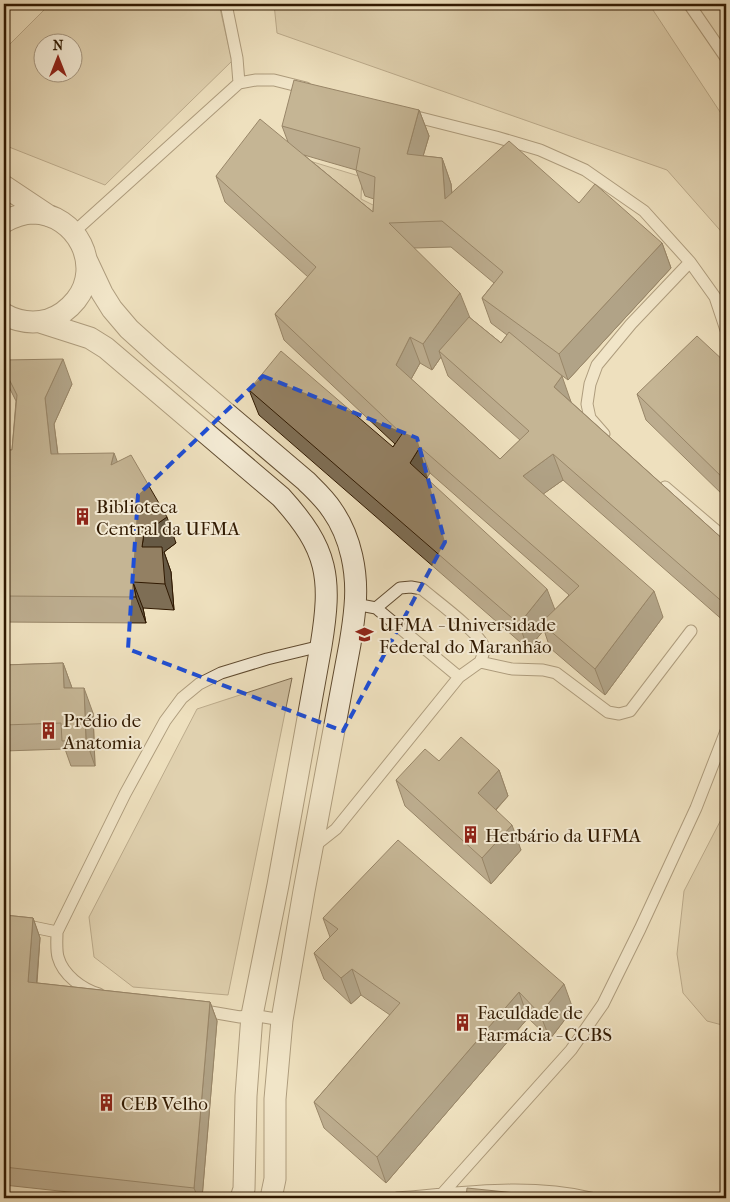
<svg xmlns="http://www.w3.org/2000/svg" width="730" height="1202" viewBox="0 0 730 1202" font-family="'IM FELL French Canon',serif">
<rect width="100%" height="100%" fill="#eee0be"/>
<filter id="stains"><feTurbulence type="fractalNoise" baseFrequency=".004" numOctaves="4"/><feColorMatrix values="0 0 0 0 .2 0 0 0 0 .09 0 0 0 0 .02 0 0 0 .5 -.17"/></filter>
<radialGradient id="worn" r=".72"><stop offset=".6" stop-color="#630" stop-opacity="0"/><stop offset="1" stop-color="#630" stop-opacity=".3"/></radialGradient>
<path fill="#cebe9e" stroke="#7f6c50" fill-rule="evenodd" d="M50 4H219L232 61 105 185 4 145V50ZM42 42H72V72H42Z
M274 4H649L726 121V237L667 170 277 33Z
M300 158 362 177 361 199 379 208 378 227Z
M292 678 228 995 133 987 94 957 89 917 197 709Z
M726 810V1026L707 1021 683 993 677 954 684 891Z"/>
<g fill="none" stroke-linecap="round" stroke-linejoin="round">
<defs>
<path id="service" d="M226 4 237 58 239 83
M689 4 726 58
M409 115 496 137 540 150 585 170 644 211 690 262 715 297 726 330
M74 232 239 83 256 80H274L306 88
M604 434 590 418 587 404 590 384 597 365 631 324 690 262
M665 487 726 539
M355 604 376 608 400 588 411 587 422 589C435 600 480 633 484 647 485 652 482 657 480 662L512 669 543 670 556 673 608 712 619 714 630 711 691 631
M376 608 459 677 480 662
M312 848 336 829 459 677
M4 921 57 932
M99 994C82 989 63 975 58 957 56 949 57 940 57 932L125 794 165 721 182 698 199 684 221 673 267 659 321 646
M199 1010 240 1017 252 1015 282 1020
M442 1194 571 1050 603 1004 640 929 696 808 726 731
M397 1198C462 1193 527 1183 591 1198"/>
<path id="minor" d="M4 186 49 216
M4 222C13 217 23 213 33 213 77 214 103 266 76 300 68 310 60 316 48 320 32 324 18 322 4 314
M86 259 102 293 112 309 129 329 160 357 306 481C315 490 325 499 332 510 351 537 358 573 355 606 354 619 352 632 350 644L304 891 282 1020 275 1099V1179L271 1198
M40 322 90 338 106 348 281 497C329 550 332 578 321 646L278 885 252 1015 246 1096 244 1189 241 1198"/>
</defs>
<use href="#service" stroke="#604b30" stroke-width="13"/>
<use href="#minor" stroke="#604b30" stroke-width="23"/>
<use href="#service" stroke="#f4ebd5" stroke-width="11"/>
<use href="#minor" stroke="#f4ebd5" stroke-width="21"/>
</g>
<path fill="#7e6e55" stroke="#301901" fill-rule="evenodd" d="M419 110 429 136 423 156 442 158 451 184 452 193 579 203 662 243 671 268 568 380 556 371 571 402 726 542V623L563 480 543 494 663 617 605 695 550 648 544 630 528 649 259 415 249 390 393 447 395 444 284 340 275 314 308 277 225 202 216 176 288 142 282 126ZM304 155 356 170 365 196 374 199 373 212ZM451 247 494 283 482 298 491 323 507 335 501 343 469 317 414 248ZM441 357 448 376 520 440 500 459 411 379 420 363 432 370ZM430 473 569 595 555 610 426 478Z
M726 363V498L646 420 637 394Z
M4 369 72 384 54 424 58 454 118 462 176 543 164 552 171 572 174 610 143 608 146 623 4 622V450H12L16 401 8 385 4 373Z
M63 663 72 688 93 713 95 766H71L65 749 4 751V665Z
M439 761 499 770 508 796 496 810 521 850 491 884 405 806 396 780Z
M4 915 33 918 40 938 37 983 210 1002 217 1021 202 1198H124L4 1185Z
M323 918 573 1009 550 1039 528 1018 386 1183 324 1128 314 1102 390 1015 361 995 351 1004 324 979 314 953 330 937Z"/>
<path fill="#675a45" stroke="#301901" d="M419 110 429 136 416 180 407 154Z
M442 158 451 184 454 225 445 199Z
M662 243 671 268 568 380 559 354Z
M460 293 470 318 439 351 441 357 432 370 423 344Z
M410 337 420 363 405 390 396 365Z
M63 359 72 384 54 424 61 480 51 454 45 398Z
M562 376 571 402 554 387Z
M420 447 430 473 420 489 410 463Z
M114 453 124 479 111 465Z
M553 454 563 480 532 502 523 476Z
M167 517 176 543 164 552 171 572 174 610 165 584 142 547 144 533Z
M133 582 143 608 146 623 136 597Z
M547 589 557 615 541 623 544 630 528 649 519 624Z
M654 591 663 617 605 695 595 669Z
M63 663 72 688H64Z
M84 688 93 713 95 766 86 740Z
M499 770 508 796 487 819 478 793Z
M512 825 521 850 491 884 482 858Z
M33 918 40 938 35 1001 28 982Z
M352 969 361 995 351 1004 341 978Z
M564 984 573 1009 550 1039 540 1014Z
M519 992 528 1018 386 1183 377 1157Z
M210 1002 217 1021 202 1198H198L194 1188Z"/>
<path fill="#938063" stroke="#301901" d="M294 80 419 110 407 154 442 158 445 199 509 141 579 203 595 184 662 243 559 354 482 298 503 272 442 221 389 223 460 293 423 344 410 337 396 365 500 459 529 431 439 351 469 317 501 343 509 332 562 376 554 387 726 542V605L553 454 523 476 654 591 595 669 541 623 579 586 420 447 410 463 547 589 519 624 249 390 281 351 393 447 402 434 275 314 316 267 216 176 260 119 373 212 375 177 356 170 360 148 282 126Z
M697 336 726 363V481L637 394Z
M63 359 45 398 51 454 114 453 111 465 131 455 167 517 144 533 142 547H162L165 584 133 582 136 597 4 596V450H12L17 395 4 369V360Z
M63 663 64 688H84L86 740 62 741 61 723 4 725V665Z
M461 737 499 770 478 793 512 825 482 858 396 780 425 749 439 761Z
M398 840 564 984 540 1014 519 992 377 1157 314 1102 400 1003 352 969 341 978 314 953 338 929 323 918Z
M4 915 33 918 28 982 210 1002 194 1188 4 1167Z
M467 1188 564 1198H466Z"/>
<path d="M0 0H730V1202H0ZM263 376 417 438 445 542 343 731 128 649 138 495Z" fill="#eee0be" fill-opacity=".55" fill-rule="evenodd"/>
<path fill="none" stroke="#1d4ed8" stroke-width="4" stroke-dasharray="10 6" stroke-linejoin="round" d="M263 376 417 438 445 542 343 731 128 649 138 495Z"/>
<defs>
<symbol id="building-bare" viewBox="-9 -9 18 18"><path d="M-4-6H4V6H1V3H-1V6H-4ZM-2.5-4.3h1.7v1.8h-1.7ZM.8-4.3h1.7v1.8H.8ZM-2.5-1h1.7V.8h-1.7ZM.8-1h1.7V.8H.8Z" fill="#8f2418" stroke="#f4ebd5" stroke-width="2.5" paint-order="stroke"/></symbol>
<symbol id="university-bare" viewBox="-9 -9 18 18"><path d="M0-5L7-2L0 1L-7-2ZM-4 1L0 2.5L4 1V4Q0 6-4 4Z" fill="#8f2418" stroke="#f4ebd5" stroke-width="2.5" paint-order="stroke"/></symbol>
</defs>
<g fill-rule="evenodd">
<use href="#building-bare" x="70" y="504" width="25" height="25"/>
<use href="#university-bare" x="352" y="622" width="25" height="25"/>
<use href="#building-bare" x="36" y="718" width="25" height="25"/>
<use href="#building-bare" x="458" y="822" width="25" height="25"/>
<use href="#building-bare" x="450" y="1010" width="25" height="25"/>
<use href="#building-bare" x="94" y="1090" width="25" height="25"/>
</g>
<g text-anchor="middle" stroke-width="4" stroke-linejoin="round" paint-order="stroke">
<g font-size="19" fill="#301901" stroke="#f4ebd5" text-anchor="start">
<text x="96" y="513">Biblioteca<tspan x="96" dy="22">Central da UFMA</tspan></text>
<text x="379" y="631">UFMA - Universidade<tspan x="379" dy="22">Federal do Maranhão</tspan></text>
<text x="63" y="727">Prédio de<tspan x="63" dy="22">Anatomia</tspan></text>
<text x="485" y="842">Herbário da UFMA</text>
<text x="477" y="1019">Faculdade de<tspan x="477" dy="22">Farmácia - CCBS</tspan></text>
<text x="121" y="1110">CEB Velho</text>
</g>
</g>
<rect width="730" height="1202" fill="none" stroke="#eee0be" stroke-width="20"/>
<rect x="5" y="5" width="720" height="1192" fill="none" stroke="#301901" stroke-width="2.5"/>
<rect x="10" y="10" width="710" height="1182" fill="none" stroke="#301901"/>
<g transform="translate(58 58)"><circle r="24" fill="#f4ebd5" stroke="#a69780"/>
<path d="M0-4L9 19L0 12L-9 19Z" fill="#8f2418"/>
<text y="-8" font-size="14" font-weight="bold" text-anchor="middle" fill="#301901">N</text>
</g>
<rect width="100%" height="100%" filter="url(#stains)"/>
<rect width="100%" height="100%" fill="url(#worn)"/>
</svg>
